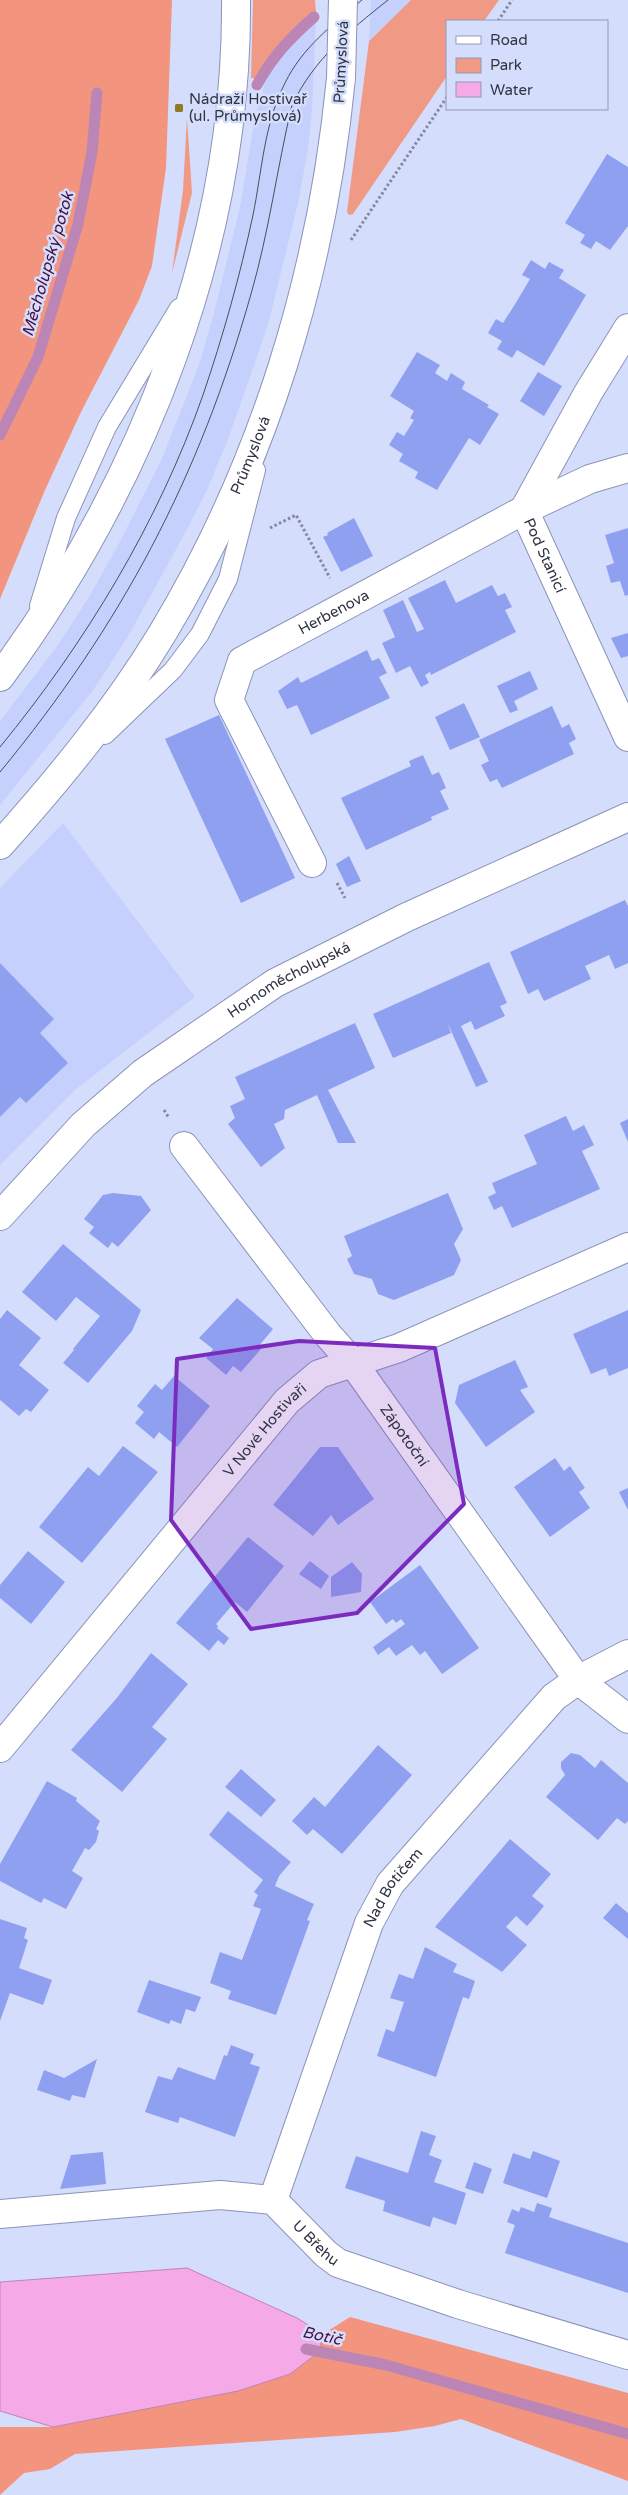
<svg xmlns="http://www.w3.org/2000/svg" width="628" height="2495" viewBox="0 0 628 2495" font-family="'Varela Round',sans-serif">
<rect width="100%" height="100%" fill="#d5ddfc"/>
<path fill="#c5d0fd" d="M371 0H411L369 40Z
M316 20 312 109 308 150 298 203 268 325 230 434 208 488 184 535 127 638 94 689 0 805V721L58 645 89 597 116 549 161 461 199 365 213 317 240 207 255 118 267 76 275 61 283 50Z
M63 823 195 997 76 1089 0 1165V888Z"/>
<path fill="#f09a86" d="M253 0H315L316 12C289 35 274 47 258 79L251 78Z
M411 0H499L484 21H447V76L353 214 349 215 347 212 369 41Z
M187 117 192 193 172 273 183 190Z"/>
<path fill="#f3947e" d="M0 0H172L166 168 152 266 139 300 81 412 45 490 0 599Z
M350 2317 628 2393V2481L461 2419 435 2426 395 2432 75 2454 50 2469 24 2473 0 2495V2427H53L94 2419 319 2352 323 2334Z"/>
<path fill="#f6a9e7" stroke="#bb86b6" d="M187 2268 297 2318 323 2334 319 2352 290 2374 238 2391 53 2427 0 2411V2282Z"/>
<g fill="none" stroke-linecap="round" stroke-linejoin="round">
<path stroke="#bb86b6" stroke-width="11" d="M257 85C272 57 290 38 314 17
M0 435 38 357 78 224 92 152 97 93
M306 2349 386 2365 628 2434"/>
</g>
<path fill="#8fa0f1" d="M607 154 628 167V226L610 250 596 241 591 249 580 243 585 235 565 223Z
M531 260 545 269 549 262 564 270 559 278 586 295 544 366 517 350 512 358 497 349 502 341 488 333 496 319 503 323 517 301 530 279 522 275Z
M417 352 440 365 435 373 447 381 451 373 465 382 462 389 489 405 487 407 499 414 480 445 469 438 437 490 415 478 418 472 399 461 403 454 389 445 397 432 404 436 414 420 410 418 414 411 390 396Z
M538 372 562 386 544 416 520 401Z
M354 518 373 556 341 572 323 537 328 535 327 533Z
M628 528V595L625 596 620 581 611 583 606 566 614 563 605 535Z
M445 580 456 603 492 585 498 596 505 593 512 607 505 610 516 632 431 675 430 672 425 675 429 683 421 687 410 666 396 673 382 643 395 637 383 610 403 600 417 632 424 629 408 598Z
M628 633V656L621 658 611 638Z
M367 650 372 661 379 658 387 673 379 677 390 698 311 735 297 705 287 709 278 691 298 677 301 683Z
M530 671 538 689 514 701 518 710 510 713 497 686Z
M464 703 480 737 450 750 435 717Z
M552 706 562 728 569 724 576 739 569 743 574 754 502 788 497 779 490 782 481 765 489 761 479 740Z
M219 715 295 878 241 903 165 739Z
M423 755 432 775 439 772 446 788 440 791 449 809 431 817 432 820 366 850 341 798 411 766 409 761Z
M349 856 361 881 347 887 336 864Z
M625 900 628 906V963L615 969 609 955 585 966 591 979 544 1001 538 989 528 994 510 952Z
M489 962 507 1003 500 1006 505 1016 475 1030 471 1021 461 1026 488 1082 476 1087 448 1024 451 1033 393 1058 373 1014Z
M0 963 54 1019 40 1033 68 1063 26 1103 20 1097 0 1117Z
M355 1023 375 1068 328 1090 356 1143H338L317 1095 285 1110 284 1119 274 1124 285 1148 261 1167 228 1124 235 1118 230 1106 245 1099 235 1077Z
M566 1116 573 1131 584 1125 594 1145 582 1151 600 1189 512 1228 502 1206 494 1210 488 1197 496 1193 492 1183 537 1164 524 1135Z
M628 1119V1142L620 1123Z
M113 1193 141 1196 151 1210 118 1247 112 1242 108 1248 89 1233 94 1227 84 1219 103 1195Z
M448 1193 463 1229 454 1244 461 1260 454 1275 394 1300 378 1294 372 1279 354 1274 347 1259 352 1256 344 1236Z
M63 1244 141 1310 132 1331 88 1383 63 1363 74 1350 73 1349 100 1316 76 1297 56 1321 22 1292Z
M237 1298 273 1329 258 1347 261 1349 241 1372 233 1366 226 1375 206 1358 213 1349 199 1338Z
M7 1310 41 1338 19 1365 49 1390 31 1412 26 1409 19 1416 0 1400V1319Z
M628 1310V1368L609 1376 606 1368 591 1374 573 1334Z
M515 1360 528 1387 520 1390 535 1412 486 1447 455 1403 459 1385Z
M174 1376 210 1406 177 1447 159 1432 154 1439 135 1423 144 1412 137 1406 155 1384 162 1390Z
M123 1446 158 1472 82 1563 39 1527 88 1467 99 1476Z
M320 1447H338L374 1499 338 1525 331 1515 313 1536 273 1505Z
M555 1458 564 1471 570 1466 585 1488 579 1492 590 1508 550 1537 514 1487Z
M628 1488V1510L619 1492Z
M248 1537 284 1566 247 1612 235 1602 216 1624 218 1626 217 1628 229 1638 224 1645 218 1640 209 1651 176 1623Z
M28 1551 65 1582 31 1624 0 1598V1585Z
M310 1561 329 1576 321 1589 299 1574Z
M352 1562 362 1574 361 1592 331 1597V1577Z
M420 1565 479 1648 442 1674 425 1651 420 1655 412 1645 396 1656 389 1647 378 1655 373 1647 405 1624 401 1619 396 1623 393 1619 386 1624 370 1602Z
M151 1653 188 1684 152 1727 167 1739 122 1792 71 1750 116 1699Z
M378 1745 412 1775 342 1854 313 1829 307 1835 292 1821 314 1797 325 1807Z
M571 1753 580 1755 595 1768 601 1760 628 1783V1821L625 1824 617 1818 598 1840 546 1797 565 1775 561 1768V1762Z
M241 1769 276 1800 261 1817 225 1787Z
M47 1781 77 1798 76 1801 100 1821 96 1829 99 1831 96 1842 89 1850 85 1848 72 1871 83 1878 66 1909 44 1898 41 1903 0 1881V1864Z
M228 1811 291 1862 279 1876 275 1886 314 1904 307 1920 310 1921 276 2015 228 1999 231 1991 210 1983 220 1952 242 1960 261 1909 253 1906 258 1895 254 1892 263 1880 209 1835Z
M510 1839 551 1874 532 1896 544 1906 535 1917 527 1926 516 1916 506 1927 527 1945 502 1972 435 1927Z
M616 1903 628 1913V1939L603 1918Z
M0 1919 27 1928 24 1938 28 1940 19 1968 52 1980 43 2005 10 1993 0 2021Z
M425 1947 457 1964 453 1972 475 1981 469 1999 463 1997 436 2077 377 2056 386 2029 394 2032 404 2002 390 1998 399 1974 413 1979Z
M149 1980 201 1997 195 2012 186 2009 181 2024 171 2020 169 2024 137 2012Z
M231 2045 254 2054 250 2064 260 2067 235 2137 180 2117 178 2123 145 2112 158 2076 172 2080 178 2067 215 2080 224 2055 227 2056Z
M97 2059 85 2098 72 2095 70 2101 37 2090 44 2070 64 2078Z
M421 2131 436 2136 429 2155 442 2160 434 2182 466 2193 456 2225 433 2217 430 2227 383 2211 385 2201 345 2188 356 2156 408 2173Z
M533 2151 560 2161 547 2198 503 2183 513 2153 530 2159Z
M103 2152 106 2184 60 2189 71 2155Z
M474 2162 492 2169 483 2194 465 2188Z
M537 2203 552 2208 549 2217 628 2243V2293L505 2253 515 2225 507 2222 512 2209 519 2212 521 2207 534 2212Z"/>
<g fill="none" stroke-linecap="round" stroke-linejoin="round">
<defs>
<path id="lane" d="M39 606 66 518 107 427 179 308
M105 735 173 670 200 634 228 579 256 470"/>
<g id="street">
<path id="s1" d="M524 510 628 737"/>
<path d="M524 510 588 393 628 328"/>
<path id="s2" d="M312 863 229 700 242 661 524 510 590 479 628 468"/>
<path id="s3" d="M184 1146 328 1335 353 1363 578 1680 628 1719"/>
<path id="s4" d="M0 1748 287 1401 319 1374 399 1348 628 1247"/>
<path id="s5" d="M273 2200 369 1923 390 1884 554 1697 578 1680 628 1654"/>
<path id="s6" d="M0 2214 220 2195 273 2200 326 2254 338 2263 458 2304 628 2355"/>
</g>
<g id="secondary">
<path d="M0 677C143 483 238 243 236 0"/>
<path id="s7" d="M0 845C59 779 116 710 162 634 264 465 322 274 341 78"/>
<path id="s8" d="M0 1216 83 1125 143 1073 275 983 407 917 628 817"/>
</g>
</defs>
<use href="#lane" stroke="#8b94b8" stroke-width="20"/>
<use href="#street" stroke="#8b94b8" stroke-width="30"/>
<use href="#secondary" stroke="#8b94b8" stroke-width="30"/>
<path stroke="#83899f" stroke-width="3" stroke-dasharray="2.5 2.5" stroke-linecap="butt" d="M498 21 512 0
M351 240 447 97
M270 528 296 515 330 578
M337 883 345 898
M164 1110 169 1118"/>
<use href="#lane" stroke="#fff" stroke-width="18"/>
<use href="#street" stroke="#fff" stroke-width="28"/>
<use href="#secondary" stroke="#fff" stroke-width="28"/>
<path stroke="#494e5e" stroke-width="1" d="M0 747C86 642 158 523 203 395 223 336 240 276 253 215 262 171 264 124 285 83 302 48 332 25 362 0
M0 772C122 624 199 478 251 294 269 232 277 168 292 105 315 58 348 32 388 0"/>
<defs>
<path id="secondary-bridge" d="M341 78 343 0"/>
</defs>
<use href="#secondary-bridge" stroke="#8b94b8" stroke-width="30" stroke-linecap="butt"/>
<use href="#secondary-bridge" stroke="#fff" stroke-width="28"/>
</g>
<path fill="#7b2cbf" fill-opacity="0.2" stroke="#7b2cbf" stroke-width="4" stroke-linejoin="round" d="M299 1341 435 1348 464 1504 357 1613 251 1629 171 1520 177 1359Z"/>
<rect fill="#917a20" stroke="#d5ddfc" stroke-width="2" x="174" y="103" width="10" height="10" rx="2.5"/>
<g text-anchor="middle" stroke-width="5" stroke-linejoin="round" paint-order="stroke">
<g font-size="15" fill="#313543" stroke="#d5ddfc">
<text transform="translate(341 62) rotate(-87)" y="5">Průmyslová</text>
<text dy="5" stroke="none"><textPath href="#s7" startOffset="466">Průmyslová</textPath></text>
<text dy="5" stroke="none"><textPath href="#s1" startOffset="50">Pod Stanicí</textPath></text>
<text dy="5" stroke="none"><textPath href="#s2" startOffset="328">Herbenova</textPath></text>
<text dy="5" stroke="none"><textPath href="#s8" startOffset="376">Hornoměcholupská</textPath></text>
<text dy="5" stroke="none"><textPath href="#s4" startOffset="414">V Nové Hostivaři</textPath></text>
<text dy="5" stroke="none"><textPath href="#s3" startOffset="364">Zápotoční</textPath></text>
<text dy="5" stroke="none"><textPath href="#s5" startOffset="336">Nad Botičem</textPath></text>
<text dy="5" stroke="none"><textPath href="#s6" startOffset="335">U Břehu</textPath></text>
</g>
<g font-size="15" fill="#313543" stroke="#d5ddfc" text-anchor="start">
<text x="189" y="104">Nádraží Hostivař<tspan x="189" dy="17">(ul. Průmyslová)</tspan></text>
</g>
<g font-size="16" font-style="italic" fill="#480e40" stroke="#d5ddfc">
<text transform="translate(47 264) rotate(-74)" y="6">Měcholupský potok</text>
<text transform="translate(322 2335) rotate(12)" y="6">Botič</text>
</g>
</g>
<rect x="446" y="20" width="162" height="90" fill="#d5ddfc" stroke="#939ab2"/>
<rect x="456" y="36" width="25" height="8" fill="#ffffff" stroke="#939ab2"/>
<text x="490" y="45" font-size="15" fill="#313543">Road</text>
<rect x="456" y="58" width="25" height="15" fill="#f09a86" stroke="#939ab2"/>
<text x="490" y="70" font-size="15" fill="#313543">Park</text>
<rect x="456" y="82" width="25" height="15" fill="#f6a9e7" stroke="#939ab2"/>
<text x="490" y="95" font-size="15" fill="#313543">Water</text>
</svg>
